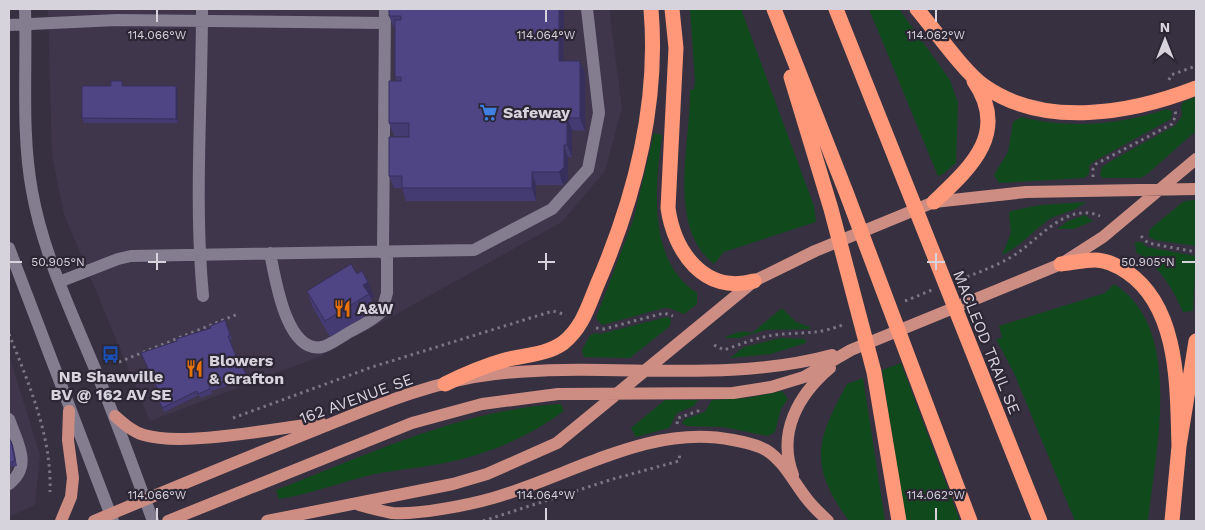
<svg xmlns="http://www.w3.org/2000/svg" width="1205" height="530" viewBox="0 0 1205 530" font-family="'Work Sans',sans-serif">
<rect width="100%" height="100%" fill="#363040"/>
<path fill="#3f364c" d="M48 9H609L622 108 605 171 562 222 321 356 150 421 64 214 52 156Z
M9 355 40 455 35 505 9 517Z"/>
<path fill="#104a1c" d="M690 9H741L814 206 816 222 724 252 714 264C666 226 691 143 690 90L694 89 695 80Z
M869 9H899L950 80 958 103 956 163 943 174 938 176Z
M1196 97V131L1146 175 1141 178H1103L1100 175 1102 167 1111 161 1176 125 1182 116 1181 107 1183 102Z
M1166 109 1172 111 1171 119 1093 162 1089 166V174L1084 178 999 183 994 175 1008 152 1013 122 1021 117C1068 129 1122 125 1166 109Z
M654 133 662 135C655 186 647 261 697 293V304L684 314 669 308H664L602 325 596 318 634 218Z
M1196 200V246L1155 240 1149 237V230L1184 201Z
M1086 202C1075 212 1061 212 1048 220 1032 232 1021 246 1002 255L1011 233 1009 213 1011 211 1040 205Z
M1085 215 1093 221 1074 229H1057L1068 221Z
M1135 242H1142L1147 247 1196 256 1193 311 1183 312C1172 287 1160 267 1136 252Z
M1114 284C1185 328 1155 453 1148 521H1075L1014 373 996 339 1002 338 999 326 1105 293Z
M782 308 796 322 810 327V329L765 330 739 338H724C734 333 741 330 752 333Z
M667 317 671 319 670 326 630 358 584 357 582 350 590 335 595 333 600 334Z
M781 338 805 339 806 343 771 354 730 358 744 347Z
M901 363 960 521H905L882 370Z
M863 378 885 521H849C808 465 816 441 847 384Z
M782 391 788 399 781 409 775 432 768 436 723 427 687 426 682 423 685 419 705 412 712 400 747 398Z
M665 400H698L694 406 677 413 669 428 636 437 631 428Z
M561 404 564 411C531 435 494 452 454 461 428 467 401 469 375 474 343 481 312 494 279 499L276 490C368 455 462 409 561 404Z"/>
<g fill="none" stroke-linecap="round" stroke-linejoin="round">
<path stroke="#7a7583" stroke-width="3" stroke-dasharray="2.5 4" stroke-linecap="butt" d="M1169 80 1171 75 1196 66
M1093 177V169L1096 164 1172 124 1176 115 1175 111
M1141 236 1148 243 1196 252
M961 279C980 272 999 265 1016 254 1040 238 1067 202 1100 216
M905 301 932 290
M596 328 604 329 664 313 673 316
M9 334C29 384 52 437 50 492
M714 345 724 350C744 343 763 335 784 334 811 332 819 334 845 324
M119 362 238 314
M233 418 372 367 553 311 566 315
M677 424 678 418 698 411 700 407
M483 521 613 479 679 461 680 452"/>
<path stroke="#847d90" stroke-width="12" d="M25 9C27 69 21 131 32 191 43 253 71 311 95 369 116 419 134 470 153 521
M202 9C202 104 194 201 203 296
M9 25 117 20 385 23
M9 248 113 521
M270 253C275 277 286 354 322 347 330 345 339 338 346 334 358 327 373 321 382 311L387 293V252
M383 253 385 9
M59 282 118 259 131 256 474 250 552 209 588 169 599 113 587 9
M9 419C17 443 33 465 9 484"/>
<path stroke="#ce8d82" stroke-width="12" d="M115 416C124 424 133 432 144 435 184 447 277 428 321 423
M793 475C777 433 798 395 830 368
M359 505C370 508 381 511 392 513 417 515 469 505 493 498 571 476 649 423 733 440 744 442 756 444 766 450 784 461 794 483 807 499 813 507 821 514 828 521
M61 521 71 497 73 478 68 440 69 411
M94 521C168 490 243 459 318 429 375 406 433 381 495 374 607 361 721 385 832 355
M168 521 412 423 482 404 558 394 733 393 771 387 804 377 851 350 1061 264 1103 237 1196 159
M267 521 453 484 487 474 557 443 754 281 815 251 934 202 1026 192 1196 189"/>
<path stroke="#ff9878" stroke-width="15" d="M672 9 676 48 668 208C674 251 704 295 754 281
M774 9 846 192 970 521
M836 9 1040 521
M917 9C934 29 964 72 984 86 1045 129 1132 113 1196 88
M791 77 831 209 874 372 899 521
M934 202C970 168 1010 133 974 81
M1061 264C1072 263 1084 260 1095 260 1106 260 1118 266 1127 272 1180 308 1177 389 1179 446
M445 384C465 374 484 366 505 360 524 355 546 355 563 343 582 328 588 307 597 285 634 200 659 103 651 9
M1172 521 1179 446 1196 341"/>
</g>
<path fill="#443b72" d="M389 9H564L563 61H580L585 73V131L572 130V157H568V179L563 185H536V201H406L402 188H394L389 176 409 136H394L389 123 397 81 395 77V28H394L389 16Z
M123 85V86H176L178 91V123H84L82 118 111 86Z
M357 274 374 297 371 299 375 310 330 337 312 306 307 291Z
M225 320 232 339 229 340 238 361 240 360 248 379 211 391 212 394 200 398 199 395 164 412 156 393 158 392 141 353 177 341 211 328Z
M9 441H11L13 445 17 466 9 467Z"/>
<path fill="#37305c" d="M559 9H564L563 73 559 61Z
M580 61 585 73V131L580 118Z
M176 86 178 91V123L176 119Z
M567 118 572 130V157L567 145Z
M564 145 568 157V179L563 185 559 172Z
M532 172 536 185V201L532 188Z
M368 282 374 297 371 299 369 294 363 285Z"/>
<path fill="#4f4584" stroke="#37305c" d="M389 9H559V61H580V118H567V145H564V167L559 172H532V188H402V176H389V137H409V123H389V81H401V77H395V20H401V16H389Z
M111 81H122V86H176V119L82 118V86H111Z
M351 264 357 274 362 271 368 282 363 285 369 294 325 321 307 291Z
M225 320 230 335 228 336 238 361 240 360 246 375 209 386 210 389 198 394 197 391 162 408 156 393 159 392 141 353 177 341 176 339 211 328 210 326Z
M9 441H11L15 461 9 463Z"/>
<path fill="none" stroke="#d7d3dd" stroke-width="2" d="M157 10V22M546 10V22M936 10V22M157 253V270M546 253V270M936 253V270M10 262H22M148 262H166M538 262H555M927 262H945M1182 262H1195M157 508V520M546 508V520M936 508V520"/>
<defs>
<symbol id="supermarket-bare" viewBox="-9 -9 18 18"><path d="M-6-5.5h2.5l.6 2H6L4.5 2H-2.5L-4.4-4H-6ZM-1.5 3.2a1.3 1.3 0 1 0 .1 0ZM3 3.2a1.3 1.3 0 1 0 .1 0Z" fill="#3f7fe0" stroke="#2c2635" stroke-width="2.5" paint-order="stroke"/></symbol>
<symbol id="restaurant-bare" viewBox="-9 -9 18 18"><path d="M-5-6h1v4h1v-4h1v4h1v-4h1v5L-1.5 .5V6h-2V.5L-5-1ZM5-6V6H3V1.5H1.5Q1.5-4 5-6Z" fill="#e8710a" stroke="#2c2635" stroke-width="2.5" paint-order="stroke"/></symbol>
<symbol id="bus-bare" viewBox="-9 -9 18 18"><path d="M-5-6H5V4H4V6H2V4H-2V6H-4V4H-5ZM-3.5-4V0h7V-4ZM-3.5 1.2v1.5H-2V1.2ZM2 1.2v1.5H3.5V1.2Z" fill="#1a4fb4" stroke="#2c2635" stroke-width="2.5" paint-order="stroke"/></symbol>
</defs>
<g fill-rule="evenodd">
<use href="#supermarket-bare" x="476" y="100" width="25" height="25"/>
<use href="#restaurant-bare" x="330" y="296" width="25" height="25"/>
<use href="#bus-bare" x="98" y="342" width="25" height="25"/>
<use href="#restaurant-bare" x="182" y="356" width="25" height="25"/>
</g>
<g text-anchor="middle" stroke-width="4.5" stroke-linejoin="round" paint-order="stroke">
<g font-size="16" font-weight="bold" fill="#d7d3dd" stroke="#2c2635" text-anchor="start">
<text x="503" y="118">Safeway</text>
<text x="357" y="314">A&amp;W</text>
<text x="209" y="366">Blowers<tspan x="209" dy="18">&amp; Grafton</tspan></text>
<text x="111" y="382" text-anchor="middle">NB Shawville<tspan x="111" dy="18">BV @ 162 AV SE</tspan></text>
</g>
<g font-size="16" fill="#d7d3dd" stroke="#2c2635">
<text transform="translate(987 342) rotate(68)" y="6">MACLEOD TRAIL SE</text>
<text transform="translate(356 398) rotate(-20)" y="6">162 AVENUE SE</text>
</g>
</g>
<g font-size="12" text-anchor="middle" fill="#d7d3dd" stroke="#2c2635" stroke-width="4.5" stroke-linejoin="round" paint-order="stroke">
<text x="157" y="39">114.066°W</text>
<text x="546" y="39">114.064°W</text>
<text x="936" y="39">114.062°W</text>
<text x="58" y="266">50.905°N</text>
<text x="1148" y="266">50.905°N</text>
<text x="157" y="499">114.066°W</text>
<text x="546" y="499">114.064°W</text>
<text x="936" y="499">114.062°W</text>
</g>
<rect width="1205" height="530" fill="none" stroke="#d7d3dd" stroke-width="20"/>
<g transform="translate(1165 40)" stroke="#2c2635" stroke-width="4" paint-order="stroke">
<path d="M0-4L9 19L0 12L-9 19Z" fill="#d7d3dd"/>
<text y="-8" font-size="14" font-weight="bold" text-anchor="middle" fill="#d7d3dd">N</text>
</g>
</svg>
